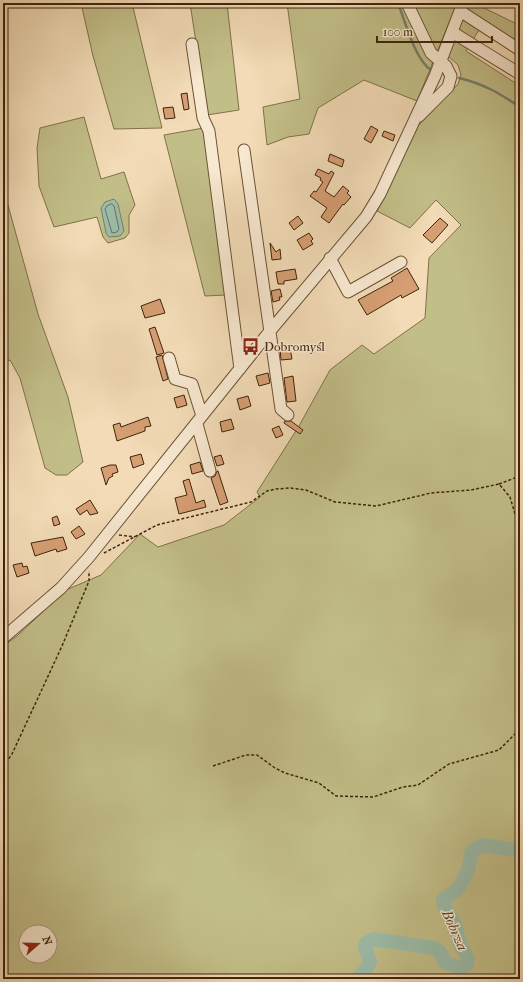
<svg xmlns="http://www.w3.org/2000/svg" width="523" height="982" viewBox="0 0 523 982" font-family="'IM FELL French Canon',serif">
<rect width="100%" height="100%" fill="#f2dbb6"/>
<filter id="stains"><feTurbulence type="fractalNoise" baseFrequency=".005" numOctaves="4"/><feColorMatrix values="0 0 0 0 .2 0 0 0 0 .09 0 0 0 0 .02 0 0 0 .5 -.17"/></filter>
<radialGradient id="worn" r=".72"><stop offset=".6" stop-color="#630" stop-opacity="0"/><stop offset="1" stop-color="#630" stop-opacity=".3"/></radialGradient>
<path fill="#c2be88" stroke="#80714a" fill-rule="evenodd" d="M81 3H132L162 128 114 129 93 56Z
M190 3H227L239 110 207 115Z
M287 3H457L417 101 364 80 318 108 309 134 288 137 267 145 263 107 300 99Z
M468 3H478L480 6 519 25 520 22V56L479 30 466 51 520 86V979H3V646L17 636 66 590 101 575 140 534 158 547 224 525 260 497 257 492 299 426 330 370 362 345 374 354 425 318 429 258 461 225 436 200 410 228 377 211 418 126 458 84 461 75 458 65 448 56ZM26 932H50V956H26Z
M84 117 101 179 124 172 135 205 129 215V233L125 238 108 243 103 237 97 217 54 227 39 186 37 148 40 128Z
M209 127 227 295 205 296 164 135Z
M3 187 38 314 68 397 83 462 67 475H56L45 468 20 378 10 360 3 362Z"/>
<path fill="#9cbca9" stroke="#777f6a" d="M114 199 118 204 124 231 120 236 109 237 106 233 101 208 105 202Z"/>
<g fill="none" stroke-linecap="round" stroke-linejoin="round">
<path stroke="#6e705a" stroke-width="1" d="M112 204 114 206 119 229 117 232 112 233 105 209 107 206Z"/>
<path stroke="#777f6a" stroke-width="2.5" d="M398 3C405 21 415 60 431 70
M459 78C484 84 499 93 520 107"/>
<path stroke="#9cbca9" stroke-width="14" d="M357 979 367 968 370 961 365 947 366 943 373 939 434 948 440 952 445 962 459 968 466 966C470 957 465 954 461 946 458 939 457 930 454 922 450 914 443 910 443 900L458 889 468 870 472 851 483 845 514 850 520 848"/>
</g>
<path fill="#d69e73" stroke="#3f240b" d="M187 93 189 109 184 110 181 94Z
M173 107 175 118 165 119 163 108Z
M371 126 378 130 371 143 364 139Z
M384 131 395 135 393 141 382 136Z
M330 154 344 160 342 167 328 161Z
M318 169 329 174 331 171 334 173 325 191 334 197 343 186 349 191 347 193 351 197 344 205 343 204 329 223 321 217 327 208 310 196 314 191 316 192 323 182 320 180 321 178 315 175Z
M298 216 303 223 294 230 289 223Z
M440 218 448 225 432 243 423 235Z
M309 233 313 239 311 241 313 244 303 250 297 240Z
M270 243 276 252 280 249 281 259 272 260Z
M407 268 419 289 402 298 401 295 367 315 358 300 393 281 391 278Z
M295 269 297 279 284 281V284H278L276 272Z
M280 289 282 297H279L280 300 273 302 271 291Z
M160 299 165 313 145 318 141 306Z
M155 327 164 353 157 355 149 329Z
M290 348 292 359 281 360 280 349Z
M162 355 168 379 163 381 156 357Z
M268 373 270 383 259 386 256 376Z
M293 376 296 401 287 402 284 378Z
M184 395 187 405 177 408 174 398Z
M248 396 251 406 240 410 237 399Z
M148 417 151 426 145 427V431L117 441 113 425 120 423 121 427Z
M231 419 234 429 222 432 220 422Z
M285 421H291L303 430 300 434 284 423Z
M279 426 283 435 276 438 272 429Z
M141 454 144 464 133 468 130 457Z
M221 455 224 464 217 466 214 457Z
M200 462 203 471 192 474 190 465Z
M110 465H116L118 472 112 474 113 476 109 478 106 485 101 468Z
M217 471H218L228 502 220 505 211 478 215 476Z
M189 479 196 503 204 500 206 507 179 514 175 498 187 495 183 481Z
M90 500 98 513 90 515 87 510 80 515 76 509Z
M57 516 60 524 54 526 52 518Z
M79 526 85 534 76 539 71 532Z
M63 537 67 549 57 552 56 549 35 556 31 543Z
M22 563 23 567 27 566 29 573 17 577 13 565Z"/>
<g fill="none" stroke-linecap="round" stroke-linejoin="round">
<defs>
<path id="minor" d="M407 3 431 53 446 66 451 76 448 87 419 116
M460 11 520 50
M452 32 520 74
M192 44 203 118 209 131 240 369
M244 150 281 409 288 415
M330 258 348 292 401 262
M169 358 175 379 192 384 202 416
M197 424 210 471
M3 638 61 588 89 557 270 331 366 217 380 194 435 76 463 3"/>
</defs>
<use href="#minor" stroke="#6c5236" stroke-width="13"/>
<path stroke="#3f240b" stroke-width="1.5" stroke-dasharray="3 2" stroke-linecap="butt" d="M499 484 520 476
M119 535 135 537
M104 553 157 525 251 502 267 491 276 489 290 488 306 490 335 502 376 506 431 493 471 490 499 484 510 497 520 531
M213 766 246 755H257L275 768 285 773 319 783 336 796 373 797 403 787 418 785 449 764 499 750 520 729
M3 767 12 754 62 646 89 581V571"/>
<use href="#minor" stroke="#f7e8d0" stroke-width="11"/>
</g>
<defs>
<symbol id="bus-bare" viewBox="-9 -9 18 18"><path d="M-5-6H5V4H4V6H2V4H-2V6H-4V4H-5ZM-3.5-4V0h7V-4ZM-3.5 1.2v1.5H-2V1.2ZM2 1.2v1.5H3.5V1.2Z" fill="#8f2418" stroke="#f7e8d0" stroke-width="2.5" paint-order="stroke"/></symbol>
</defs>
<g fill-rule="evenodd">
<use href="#bus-bare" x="238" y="334" width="25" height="25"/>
</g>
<g text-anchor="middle" stroke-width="3" stroke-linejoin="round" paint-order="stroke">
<g font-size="13" fill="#3f240b" stroke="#f7e8d0" text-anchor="start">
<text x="264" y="351">Dobromyśl</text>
</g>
<g font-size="14" font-style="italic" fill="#564a32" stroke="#f7e8d0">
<text transform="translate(455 930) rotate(66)" y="5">Bobrza</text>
</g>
</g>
<rect width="523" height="982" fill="none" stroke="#f2dbb6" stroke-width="16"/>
<rect x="4" y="4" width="515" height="974" fill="none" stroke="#3f240b" stroke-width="2"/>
<rect x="8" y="8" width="507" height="966" fill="none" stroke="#3f240b"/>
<g transform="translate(38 944) rotate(70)"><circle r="19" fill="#f7e8d0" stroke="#ad9a81"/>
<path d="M0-3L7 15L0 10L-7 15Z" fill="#8f2418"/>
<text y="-6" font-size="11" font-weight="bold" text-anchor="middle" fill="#3f240b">N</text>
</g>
<path d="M377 36v6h115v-6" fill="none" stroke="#3f240b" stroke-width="2"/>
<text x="383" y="36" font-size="12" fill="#3f240b" stroke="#f7e8d0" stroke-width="3" paint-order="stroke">100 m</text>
<rect width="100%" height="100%" filter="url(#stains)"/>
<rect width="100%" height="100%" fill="url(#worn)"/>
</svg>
